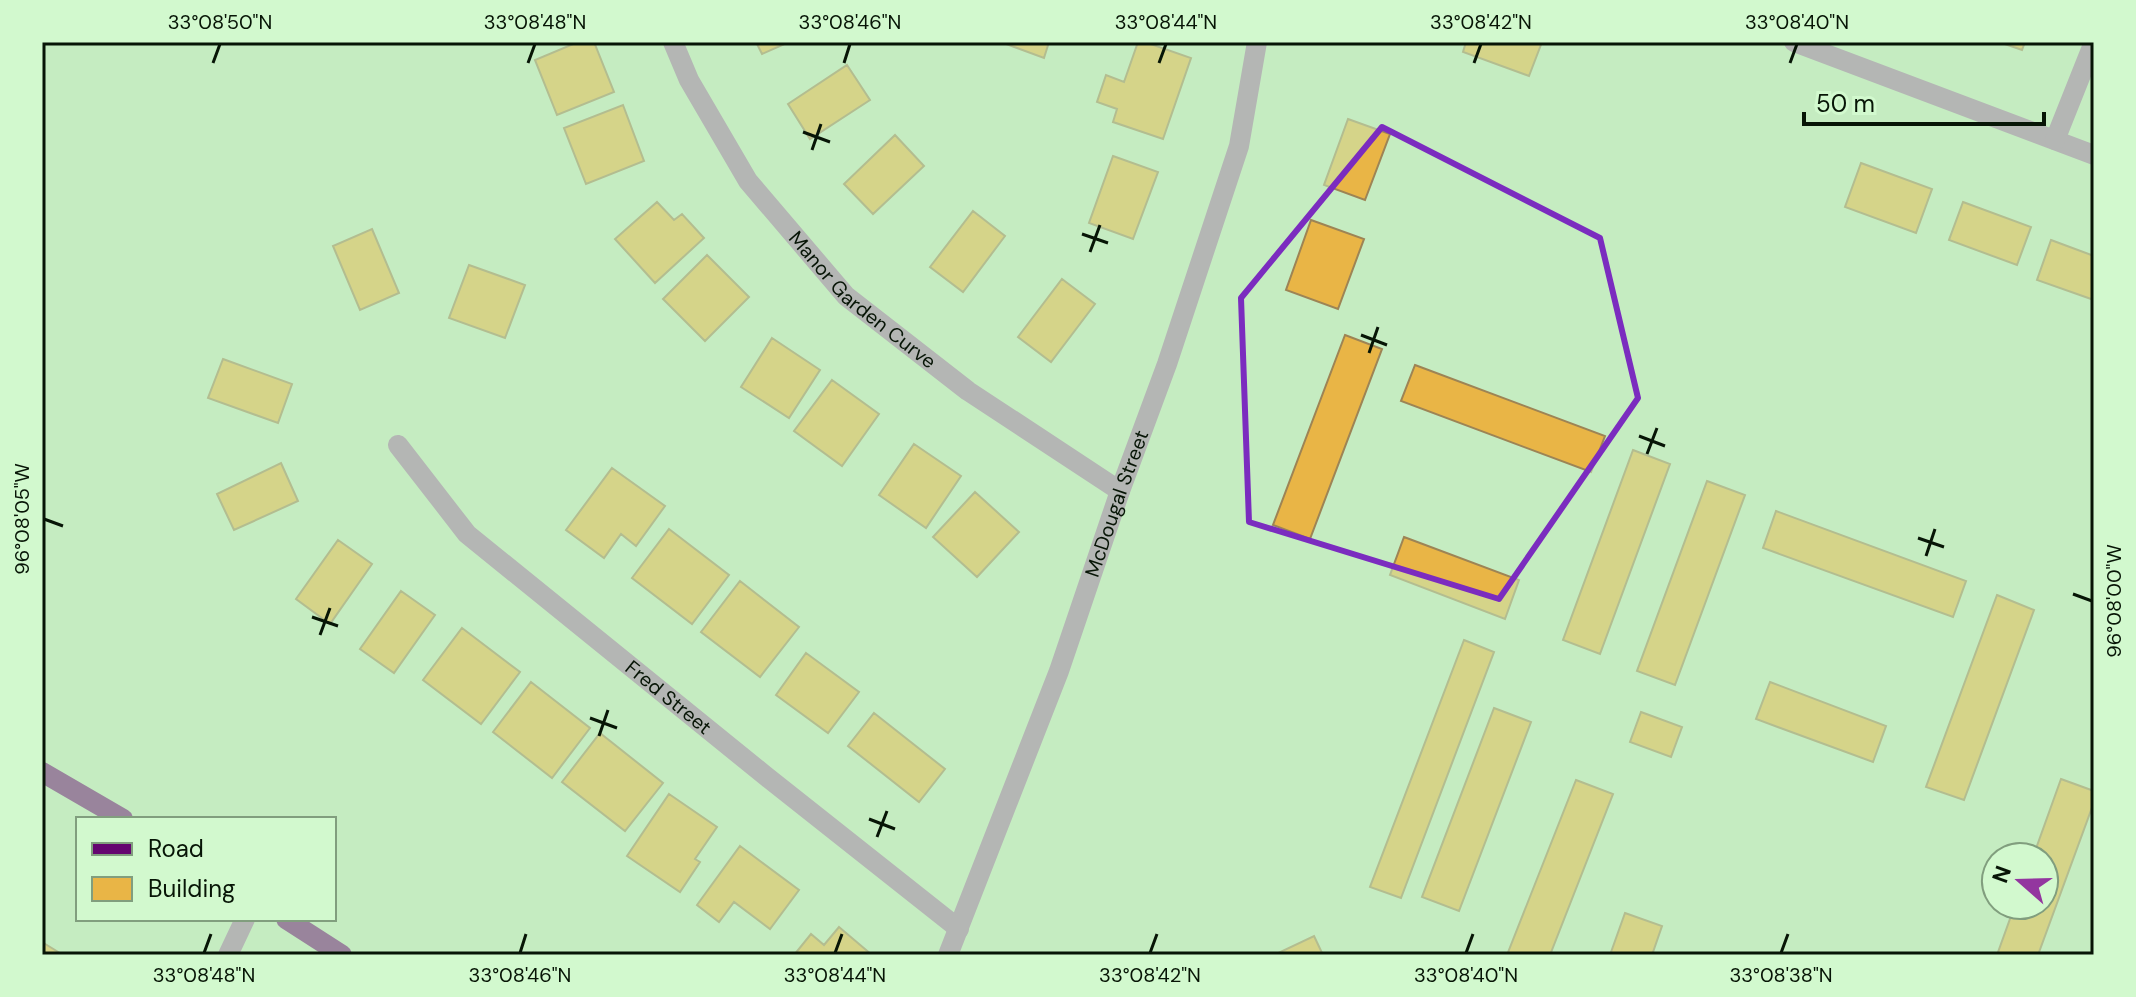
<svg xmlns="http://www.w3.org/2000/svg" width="2136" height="997" viewBox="0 0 2136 997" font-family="'DM Sans',sans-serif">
<rect width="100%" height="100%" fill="#c5ecc1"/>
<path fill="#e9b546" stroke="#9d8455" stroke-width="2" d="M578 42H594L614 92 557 115 535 60Z
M756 42H789L762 54Z
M1001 42H1049L1044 58Z
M1138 42H1145L1191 58 1163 139 1113 122 1117 109 1097 102 1106 75 1124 82Z
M1466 42H1542L1529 76 1463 52Z
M1999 42H2025L2022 50Z
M847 65 870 100 810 139 788 104Z
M623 105 644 161 586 184 564 128Z
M1348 119 1390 134 1365 200 1324 185Z
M895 135 924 166 873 214 844 184Z
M1113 156 1158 172 1133 239 1089 223Z
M1861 163 1932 189 1916 233 1845 207Z
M657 202 674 220 682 214 704 238 655 283 615 239Z
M1963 202 2031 227 2017 265 1949 240Z
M973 211 1005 236 963 292 930 267Z
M1311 220 1364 239 1338 309 1286 290Z
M372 229 399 293 360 310 333 246Z
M2051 240 2094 256V300L2037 280Z
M707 255 749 297 705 341 663 299Z
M469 265 525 285 505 338 449 318Z
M1062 279 1095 304 1051 362 1018 337Z
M1345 335 1382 349 1310 539 1273 525Z
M772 338 820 370 789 418 741 387Z
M223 359 292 384 278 423 208 398Z
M1415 365 1605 436 1591 472 1401 401Z
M832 380 879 414 842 466 794 431Z
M914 444 961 476 926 528 879 495Z
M1633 450 1670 464 1600 654 1563 640Z
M281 463 298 501 234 530 217 494Z
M612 468 665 506 636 546 621 534 604 558 566 530Z
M1707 481 1745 495 1675 685 1637 671Z
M975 492 1019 532 977 577 933 537Z
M1776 511 1966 581 1953 617 1763 548Z
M669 529 729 575 692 624 632 578Z
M1404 537 1519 580 1505 619 1390 575Z
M338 540 372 564 330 624 296 599Z
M740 581 799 627 760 677 701 632Z
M401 591 435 615 394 673 360 649Z
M1997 595 2034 610 1964 800 1926 787Z
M462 628 520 672 481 724 423 680Z
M1464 640 1494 652 1401 898 1370 887Z
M806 653 859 692 828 733 776 695Z
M531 682 590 728 552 778 493 732Z
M1770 682 1886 726 1873 762 1756 719Z
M1494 708 1531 722 1459 911 1422 897Z
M1641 712 1682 727 1671 757 1630 742Z
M874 713 945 769 919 802 848 746Z
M600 733 663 783 625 831 562 782Z
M2061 779 2094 791V802L2038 955H1997L2015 905H2044V857H2033Z
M1576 780 1613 794 1550 955H1507Z
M669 794 717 827 695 859 700 862 680 892 627 856Z
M740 846 799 890 770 929 734 902 719 922 697 905Z
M1625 913 1662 926 1652 955H1610Z
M839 927 872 955H794L811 934 824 945Z
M1314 936 1323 955H1277L1276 954Z
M42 942 63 955H42Z"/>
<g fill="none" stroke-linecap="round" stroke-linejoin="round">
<g stroke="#a073a5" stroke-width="20">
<path id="s1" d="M673 42 689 80 748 181 846 296 968 391 1120 491"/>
<path d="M1794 42 2094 155"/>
<path d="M2055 140 2094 42"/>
<path id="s2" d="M398 445 467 534 767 777 959 929"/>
<path d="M228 955 245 919"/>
<path id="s3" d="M948 955 1059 671 1120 491 1167 364 1239 146 1257 42"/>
</g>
<path stroke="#650570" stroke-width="20" d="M42 772 123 819
M286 919 342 955"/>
</g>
<path d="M0 0H2136V997H0ZM1382 127 1600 238 1638 398 1499 599 1249 522 1241 298Z" fill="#c5ecc1" fill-opacity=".55" fill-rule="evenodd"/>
<path fill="none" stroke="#7b2cbf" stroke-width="6" stroke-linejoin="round" d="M1382 127 1600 238 1638 398 1499 599 1249 522 1241 298Z"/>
<path fill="none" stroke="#071506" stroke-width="3" d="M213 63 220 44M528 63 535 44M844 63 850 44M1159 63 1166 44M1474 63 1481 44M1790 63 1797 44M803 132 830 142M812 150 821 124M1082 234 1108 243M1090 252 1100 225M1361 335 1387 345M1369 353 1378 327M1639 436 1665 446M1647 454 1657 428M44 519 63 526M1918 538 1944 547M1926 556 1935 529M2073 594 2092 601M312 617 338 626M320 635 330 608M590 718 617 728M599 736 608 710M869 819 895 829M877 837 887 811M204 953 211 934M520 953 526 934M835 953 842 934M1150 953 1157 934M1466 953 1473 934M1781 953 1788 934"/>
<g text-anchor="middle" stroke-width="8" stroke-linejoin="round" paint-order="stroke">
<g font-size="20" fill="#071506" stroke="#d2f9ce">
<text dy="7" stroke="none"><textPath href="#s1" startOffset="324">Manor Garden Curve</textPath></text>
<text dy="7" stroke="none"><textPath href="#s3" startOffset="482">McDougal Street</textPath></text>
<text dy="7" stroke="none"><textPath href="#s2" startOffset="372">Fred Street</textPath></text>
</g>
</g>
<rect width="2136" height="997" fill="none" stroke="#d2f9ce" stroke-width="88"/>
<rect x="76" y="817" width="260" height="104" fill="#d2f9ce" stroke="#819e7e" stroke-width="2"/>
<rect x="92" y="843" width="40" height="12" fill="#650570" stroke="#819e7e" stroke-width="2"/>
<text x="148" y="857" font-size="24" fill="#071506">Road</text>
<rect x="92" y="877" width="40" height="24" fill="#e9b546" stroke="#819e7e" stroke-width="2"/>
<text x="148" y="897" font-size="24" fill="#071506">Building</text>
<g transform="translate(2020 881) rotate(290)"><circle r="38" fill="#d2f9ce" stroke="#819e7e" stroke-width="2"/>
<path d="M0-6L14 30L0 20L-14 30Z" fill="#93369f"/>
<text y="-12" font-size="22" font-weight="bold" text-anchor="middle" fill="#071506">N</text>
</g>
<path d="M1804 112v12h240v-12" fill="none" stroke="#071506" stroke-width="4"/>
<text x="1816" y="112" font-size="24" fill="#071506" stroke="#d2f9ce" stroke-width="6" paint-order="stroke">50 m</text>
<rect x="44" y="44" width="2048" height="909" fill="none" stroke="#071506" stroke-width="3"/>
<g font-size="20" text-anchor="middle" fill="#071506">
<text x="220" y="29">33°08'50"N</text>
<text x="535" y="29">33°08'48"N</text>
<text x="850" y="29">33°08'46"N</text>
<text x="1166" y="29">33°08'44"N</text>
<text x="1481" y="29">33°08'42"N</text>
<text x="1797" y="29">33°08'40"N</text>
<text transform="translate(22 519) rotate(-90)" y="7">96°08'05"W</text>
<text transform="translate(2114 601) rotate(-90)" y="7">96°08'00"W</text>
<text x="204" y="982">33°08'48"N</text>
<text x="520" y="982">33°08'46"N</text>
<text x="835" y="982">33°08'44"N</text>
<text x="1150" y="982">33°08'42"N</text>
<text x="1466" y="982">33°08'40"N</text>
<text x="1781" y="982">33°08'38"N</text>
</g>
</svg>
